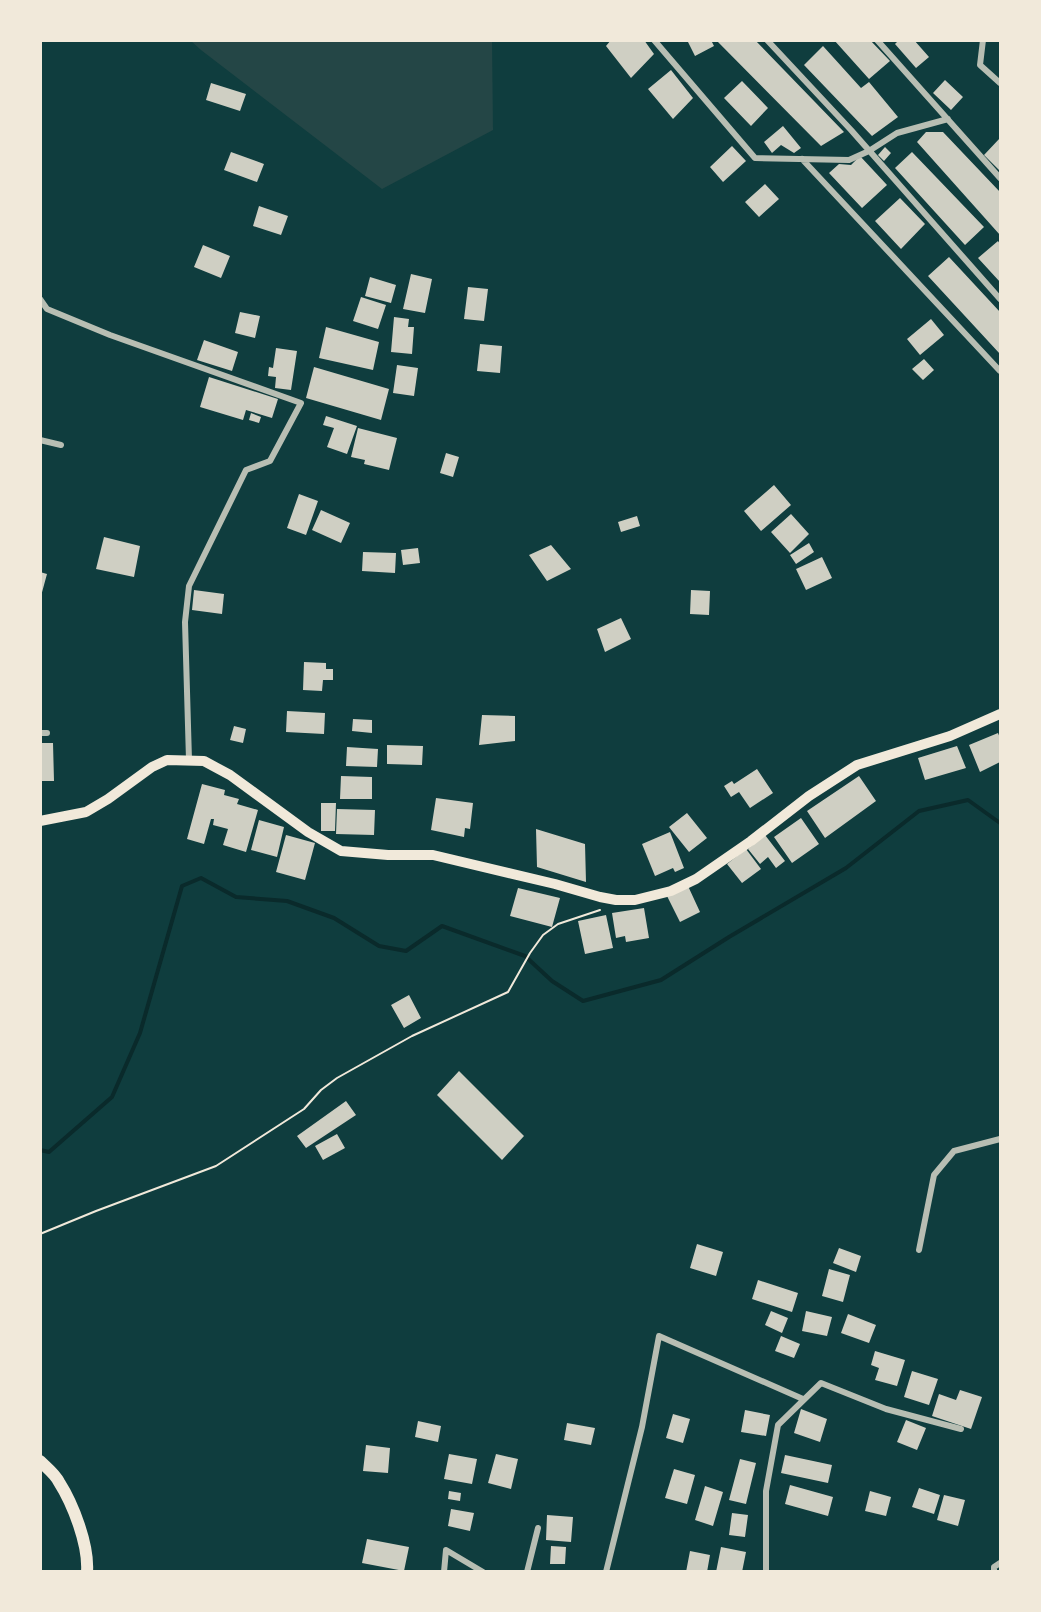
<svg xmlns="http://www.w3.org/2000/svg" width="1041" height="1612" viewBox="0 0 1041 1612" font-family="Jost,sans-serif">
<rect width="100%" height="100%" fill="#0f3d3e"/>
<path fill="#244646" d="M191 41H492L493 130 382 189 201 50Z"/>
<g fill="none" stroke-linecap="round" stroke-linejoin="round">
<path stroke="#0a2a2b" stroke-width="4" d="M40 1150 49 1152 112 1097 140 1033 182 886 201 878 236 897 287 901 334 918 379 946 406 951 442 926 525 956 552 981 583 1001 661 980 729 937 846 868 919 811 968 800 1000 823"/>
</g>
<path fill="#cfcfc3" d="M611 40H644L654 54 631 78 606 46Z
M687 40H711L714 46 695 56Z
M716 40H755L844 132 821 146Z
M834 40H870L890 61 869 79Z
M899 40H914L929 57 916 68 895 44Z
M823 46 861 88 869 82 898 117 872 136 804 65Z
M671 70 693 98 673 119 648 89Z
M945 80 963 97 951 110 933 93Z
M742 81 768 108 751 126 724 98Z
M211 83 246 94 240 111 206 100Z
M783 126 801 148 794 153 781 145 772 153 764 142Z
M926 132H943L1000 192V235L917 142Z
M1000 138V171L984 155Z
M732 146 746 161 723 182 710 167Z
M885 147 891 153 884 161 878 155Z
M231 152 264 164 257 182 224 170Z
M912 152 984 227 965 245 895 168Z
M860 156 887 185 862 208 829 173 839 164 851 165Z
M765 184 779 199 759 217 745 202Z
M900 198 925 224 901 249 875 221Z
M259 206 288 216 281 235 253 226Z
M998 241 1000 244V282L978 258Z
M203 245 230 256 221 278 194 267Z
M949 257 1000 312V354L928 276Z
M411 274 432 279 425 313 403 309Z
M370 277 396 285 391 303 365 296Z
M468 287 488 289 484 321 464 319Z
M361 297 386 305 378 329 353 321Z
M240 312 260 316 255 338 235 333Z
M394 317 409 319 408 327H414L412 354 391 352Z
M931 319 944 335 920 355 907 339Z
M326 327 379 342 373 370 319 358Z
M204 340 238 352 232 371 197 360Z
M480 344 502 346 500 373 477 371Z
M276 348 297 351 291 390 275 388 276 377 268 376 269 367 273 368Z
M924 359 934 370 923 380 912 369Z
M397 365 418 368 414 396 393 393Z
M314 367 389 389 381 420 306 398Z
M209 377 278 399 272 418 246 410 243 420 200 407Z
M251 413 261 417 259 423 249 420Z
M326 416 357 426 347 454 327 447 334 428 323 425Z
M358 428 397 438 389 470 364 464 365 460 351 457Z
M446 453 459 457 453 477 440 473Z
M774 485 791 505 761 531 744 511Z
M299 494 318 501 306 535 287 528Z
M321 510 350 523 341 543 312 530Z
M791 514 809 534 790 553 771 532Z
M637 516 640 526 621 532 618 522Z
M104 537 140 546 134 577 96 569Z
M809 543 814 552 796 564 790 555Z
M551 545 571 569 547 581 529 555Z
M418 548 420 563 403 565 401 550Z
M363 552 396 553 395 573 362 571Z
M822 557 832 578 806 590 796 569Z
M40 572 47 574 41 596H40Z
M194 590 224 594 222 614 192 610Z
M691 590 710 591 709 615 690 614Z
M621 618 631 639 605 652 597 629Z
M304 662 326 663V669H333V680H323L322 691 303 690Z
M287 711 325 713 324 734 286 732Z
M482 715 515 716V741L479 745Z
M353 719 372 720V733L352 731Z
M234 726 246 729 243 743 230 740Z
M998 733 1000 738V762L980 772 969 745Z
M40 743H53L54 781H40Z
M387 745 423 746 422 765 387 764Z
M957 746 966 768 925 780 918 758Z
M347 747 378 749 377 767 346 766Z
M757 769 773 793 750 808 739 792 731 797 724 786 732 781 734 784Z
M341 776 372 777V799H340Z
M859 776 876 801 825 838 807 811Z
M202 784 225 790 224 795 239 799 237 804 258 810 246 852 223 845 228 829 213 825 214 819H211L204 844 187 839Z
M436 798 473 803 470 829 465 828 464 837 431 830Z
M321 803H336L335 831H321Z
M337 809 375 810 374 835 336 834Z
M687 813 707 838 689 852 669 827Z
M801 818 819 844 792 863 774 837Z
M259 820 284 827 277 857 251 850Z
M536 829 585 844 586 882 537 867Z
M670 832 684 868 675 872 673 868 655 876 642 844Z
M286 835 315 843 305 880 276 872Z
M765 835 785 861 776 868 768 857 760 864 748 849Z
M746 849 761 869 742 883 727 864Z
M688 886 700 912 680 922 667 896Z
M518 888 560 898 552 927 510 916Z
M644 908 649 938 626 942 625 936 616 938 612 913Z
M606 915 613 948 585 954 578 921Z
M409 995 421 1018 404 1028 391 1005Z
M459 1071 524 1136 502 1160 437 1095Z
M346 1101 356 1115 306 1148 297 1136Z
M337 1134 345 1148 323 1160 315 1146Z
M697 1244 723 1252 716 1276 690 1268Z
M839 1248 861 1256 856 1272 833 1263Z
M829 1269 850 1275 843 1302 822 1296Z
M758 1280 798 1293 792 1312 752 1299Z
M771 1311 788 1318 782 1333 765 1325Z
M806 1311 832 1317 827 1336 802 1331Z
M848 1314 876 1325 869 1343 841 1333Z
M781 1336 800 1344 794 1358 775 1351Z
M875 1351 905 1360 897 1386 875 1380 879 1368 871 1365Z
M912 1371 938 1379 929 1405 904 1397Z
M960 1390 982 1397 971 1429 932 1416 939 1394 956 1400Z
M801 1409 827 1419 820 1442 794 1433Z
M745 1410 770 1415 766 1436 741 1432Z
M673 1414 690 1419 683 1443 666 1438Z
M906 1420 926 1428 917 1450 897 1442Z
M418 1421 441 1426 438 1442 415 1437Z
M567 1423 595 1428 591 1445 564 1440Z
M366 1445 390 1448 388 1473 363 1471Z
M449 1454 477 1459 472 1484 444 1479Z
M496 1454 518 1459 511 1489 488 1483Z
M785 1455 832 1465 828 1483 781 1473Z
M740 1459 756 1463 746 1504 729 1500Z
M674 1469 695 1475 687 1504 665 1498Z
M790 1485 833 1497 828 1516 785 1504Z
M705 1486 723 1492 713 1526 695 1520Z
M919 1488 940 1495 934 1514 912 1507Z
M449 1491 461 1493 460 1501 448 1499Z
M870 1491 891 1497 886 1516 865 1511Z
M944 1495 965 1500 958 1526 937 1520Z
M451 1509 474 1513 470 1531 448 1526Z
M732 1513 748 1515 745 1537 729 1535Z
M547 1515 573 1517 571 1542 546 1540Z
M367 1539 409 1547 404 1571 362 1563Z
M551 1546 566 1547 565 1564H550Z
M721 1547 746 1552 742 1572H716Z
M690 1551 710 1555 707 1572H686Z"/>
<g fill="none" stroke-linecap="round" stroke-linejoin="round">
<path stroke="#f1e9da" stroke-width="2" d="M40 1234 96 1211 216 1166 304 1109 321 1090 337 1078 412 1036 508 992 530 953 543 935 558 924 600 910"/>
<path stroke="#b8beb3" stroke-width="6" d="M654 40 755 158 849 160 869 151 897 133 948 119
M767 40 851 130 1000 299
M877 40 1000 178
M983 40 980 65 1000 83
M802 159 1000 371
M40 299 47 309 110 335 301 403 270 461 246 470 189 586 185 622 189 760
M40 440 61 445
M40 733H47
M919 1250 934 1175 954 1151 1000 1139
M444 1572 446 1550 483 1572
M527 1572 538 1528
M606 1572 642 1427 659 1336 803 1399
M766 1572V1491L778 1425 821 1383 886 1409 961 1429
M994 1572V1567L1000 1563"/>
<path stroke="#f1e9da" stroke-width="10" d="M40 821 86 812 108 799 152 767 167 760 204 761 230 775 308 832 341 851 388 855H433L555 884 600 897 616 900H635L671 891 696 879 751 841 809 796 857 765 950 736 1000 714"/>
<path stroke="#f1e9da" stroke-width="12" d="M40 1461C47 1468 55 1474 59 1482 73 1504 89 1545 87 1572"/>
</g>
<rect width="1041" height="1612" fill="none" stroke="#f1e9da" stroke-width="84"/>
</svg>
